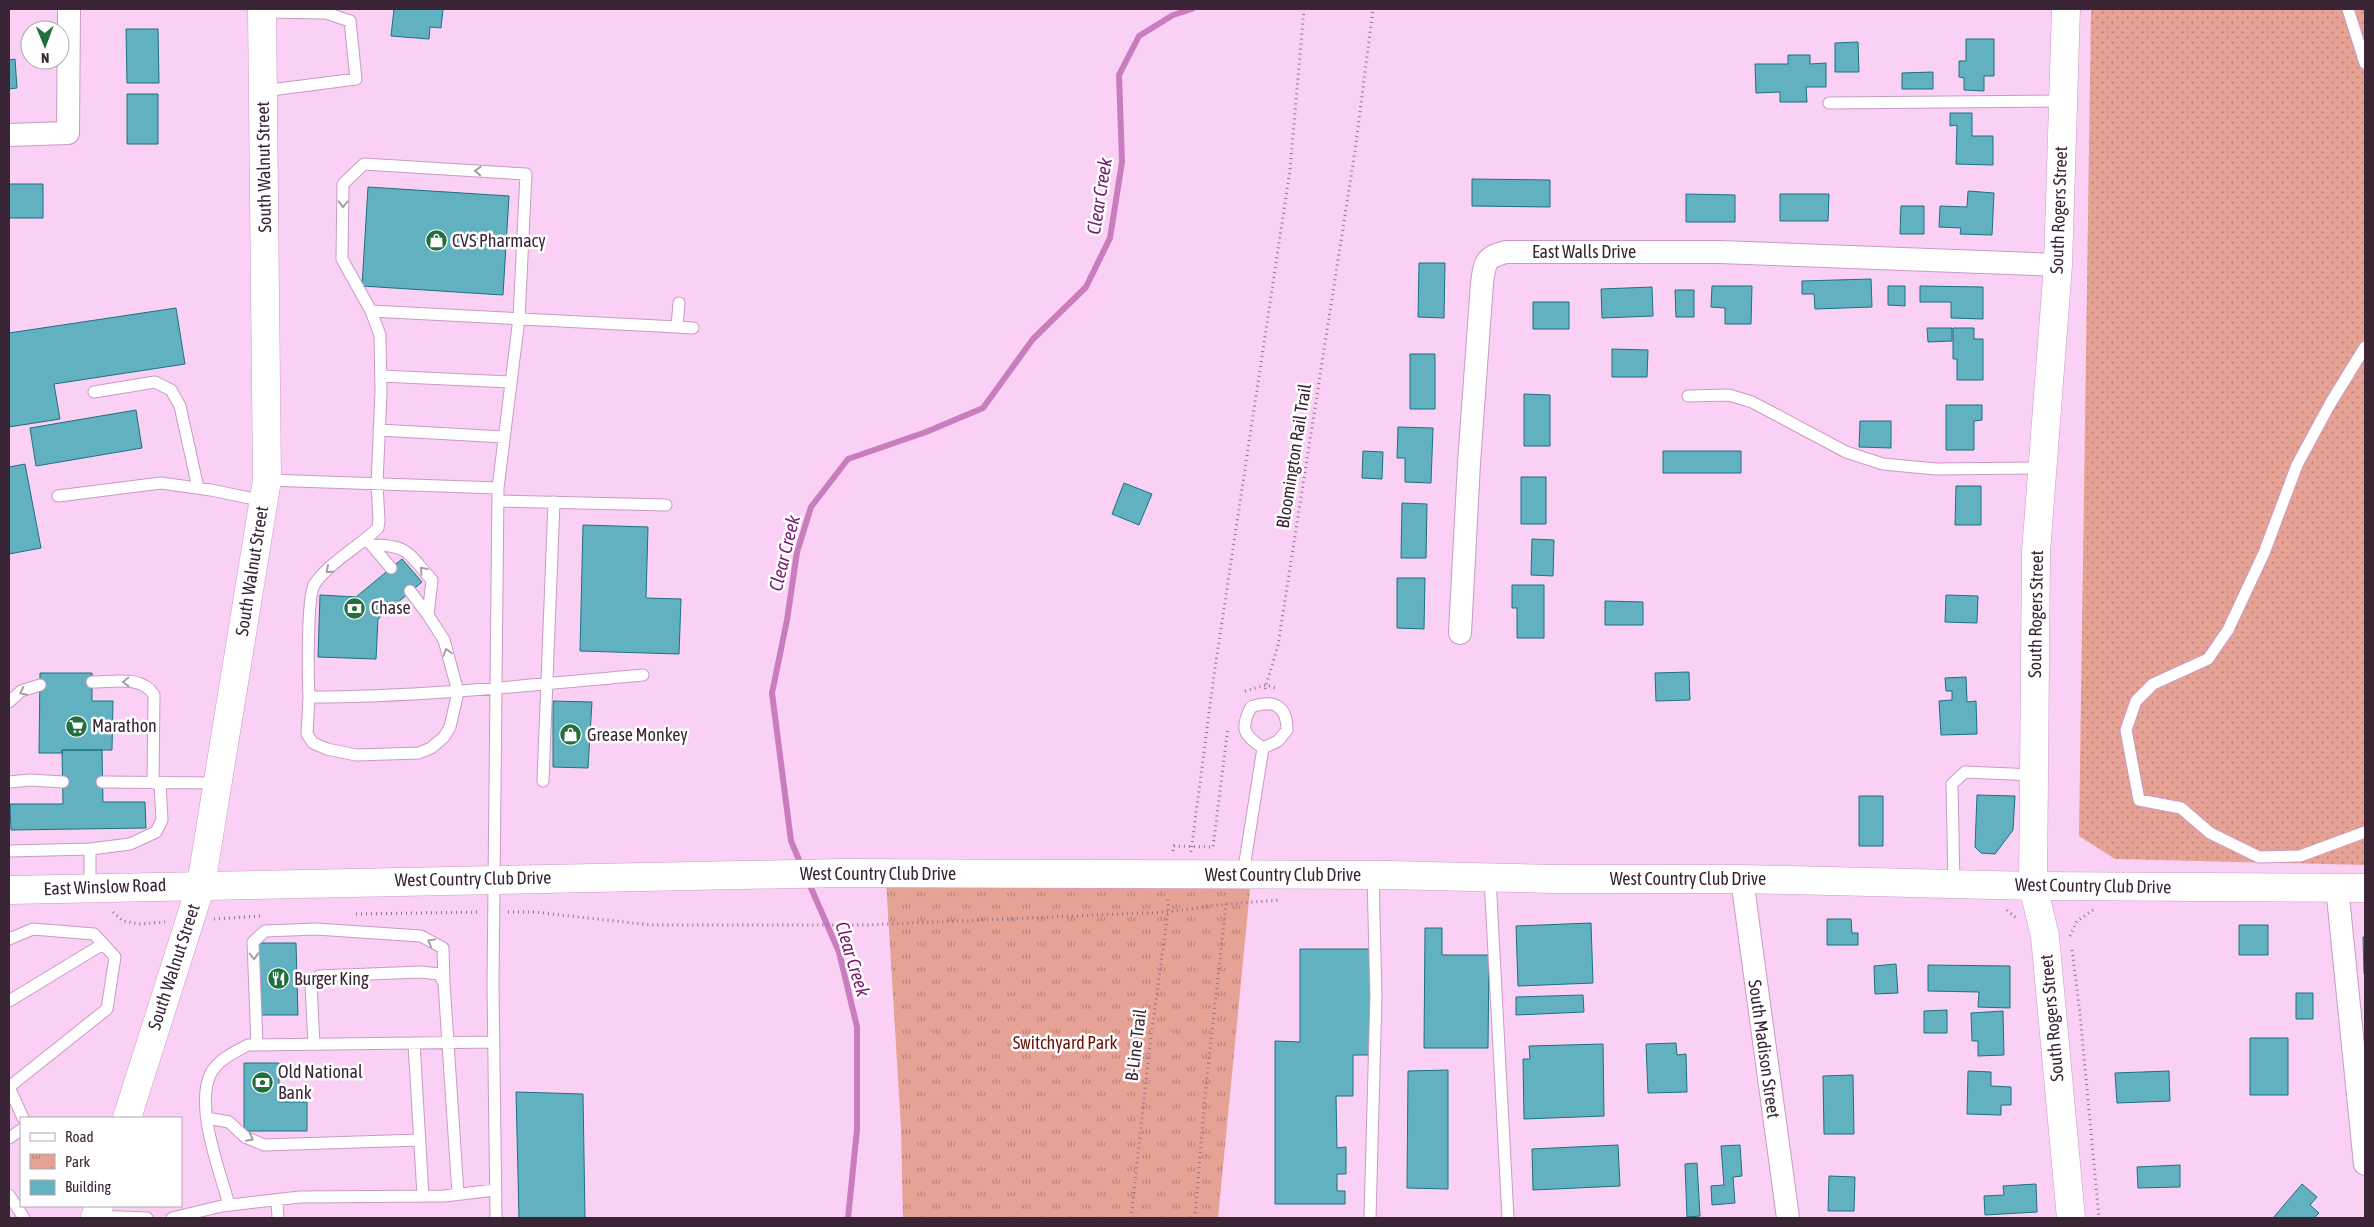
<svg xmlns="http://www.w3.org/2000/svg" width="2374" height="1227" viewBox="0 0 2374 1227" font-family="'Asap Condensed',sans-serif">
<defs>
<pattern id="grass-dots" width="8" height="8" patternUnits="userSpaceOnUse" patternTransform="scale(1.25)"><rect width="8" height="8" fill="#e6a295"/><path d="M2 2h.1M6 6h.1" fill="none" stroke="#bb847a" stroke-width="1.8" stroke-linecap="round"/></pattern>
<pattern id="park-tufts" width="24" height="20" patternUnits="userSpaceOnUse" patternTransform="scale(1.25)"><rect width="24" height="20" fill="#e6a295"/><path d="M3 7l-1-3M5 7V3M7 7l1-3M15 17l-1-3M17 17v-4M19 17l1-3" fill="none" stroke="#bb847a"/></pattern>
</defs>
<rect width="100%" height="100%" fill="#fad1f4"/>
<path fill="url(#grass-dots)" d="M2091 9H2365V865L2115 859 2079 836Z"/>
<path fill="url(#park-tufts)" d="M1252 869 1218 1218H903L901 1128 886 880Z"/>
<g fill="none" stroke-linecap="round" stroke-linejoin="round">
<path stroke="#c97dbf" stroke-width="6" d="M802 867 791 841 772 693 787 620 797 552 811 507 848 459 926 432 983 408 1033 339 1086 287 1110 238 1122 162 1119 75 1139 36 1173 15 1192 9
M808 881 839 952 857 1027V1130L848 1218"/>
</g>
<path fill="#62b1c1" stroke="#1a7180" d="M394 9H443L441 28 430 27 429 39 391 36Z
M126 29H158L159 83H127Z
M1966 39H1994V76H1984V91L1964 90V78L1959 77V61H1966Z
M1858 42 1859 72H1835V43Z
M1788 55H1810V64L1826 63V87H1806L1807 102H1780V92L1756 93 1755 64H1788Z
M15 59 17 88 9 89V60Z
M1933 72V89H1902V73Z
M127 94H158V144H127Z
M1950 113H1972V136H1993V165L1956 164 1957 125 1950 126Z
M1472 179 1550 180V207L1472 206Z
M9 184H43V218H9Z
M368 187 509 196 503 295 362 286Z
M1968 191 1994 193 1992 235 1960 234 1961 228 1939 227 1940 206 1967 207Z
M1686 194 1735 195V222H1686Z
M1780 194H1829L1828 221H1780Z
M1901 206H1924V234H1900Z
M1419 263H1445L1444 318 1418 317Z
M1871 279 1872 307 1815 309 1814 294H1802V281Z
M1712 286H1752L1751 324H1725V308L1711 307Z
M1888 286H1905V306L1888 305Z
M1920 286 1983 287V319L1951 318V302H1920Z
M1652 287 1653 316 1602 318 1601 289Z
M1675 290H1694V317H1676Z
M1533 302H1569V329H1533Z
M176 308 185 364 54 384 60 419 9 427V333Z
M1927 328H1952V341L1928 342Z
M1953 328H1974V339H1983V380H1957V359H1953Z
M1612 349 1648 350 1647 377H1612Z
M1410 354H1435V409H1410Z
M1524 394 1550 395V446H1524Z
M1946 405H1982V420L1974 421V450H1946Z
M136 410 142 448 36 466 30 428Z
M1860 421H1891V448L1859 447Z
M1398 427 1433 428 1431 483 1405 482V458H1397Z
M1363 451 1383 452 1382 479 1362 478Z
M1663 451H1741V473H1663Z
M25 464 41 548 9 554V467Z
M1521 477H1546V524H1521Z
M1124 483 1152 494 1139 525 1112 514Z
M1956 486H1981V525H1955Z
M1402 503 1427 504 1426 558H1401Z
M583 525 648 527 646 598 681 599 679 654 580 651Z
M1532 539 1554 540 1553 576 1531 575Z
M402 559 422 582 378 619 376 659 318 657 320 595 356 597Z
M1397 578H1425L1424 629 1397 628Z
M1512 585H1544V638H1517V608H1512Z
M1946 595 1978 596 1977 623 1945 622Z
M1605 601 1643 602V625H1605Z
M1689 672 1690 700 1656 701 1655 673Z
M40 673H92V701H113L112 750H62V753H39Z
M1966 677 1967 702 1976 701 1977 734 1941 735 1939 701 1952 700V691H1946L1945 678Z
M553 701 592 702 588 768 553 767Z
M62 750H102L103 802H145L146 828 11 830 10 804H63Z
M1977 795 2015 796 2013 830 1995 854 1981 853 1975 847Z
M1859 796H1883V846H1859Z
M1827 919H1851L1852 933H1858V945H1827Z
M1591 923 1593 983 1518 986 1516 926Z
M2239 925H2268V955H2239Z
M1425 928H1442V955H1489L1488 1048H1424Z
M2363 937H2365V974H2364Z
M258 943H296L298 1015H261Z
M1300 949H1373V1055H1353V1096H1336L1337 1148 1346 1147V1174H1337V1191H1345V1204H1275V1041L1300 1042Z
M1896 964 1898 993 1875 994 1874 966Z
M1928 965 2010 966V1008L1978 1007 1979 992 1928 991Z
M2296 993H2313V1019H2296Z
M1583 995 1584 1012 1516 1015V997Z
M1947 1010V1033H1924V1011Z
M2003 1011 2004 1055 1978 1056V1041H1972L1971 1013Z
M2250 1038H2288V1095H2250Z
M1676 1043 1677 1055 1686 1054 1687 1092 1648 1093 1646 1044Z
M1603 1044 1604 1116 1524 1119 1523 1059H1530L1529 1046Z
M244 1063H279V1102H307V1131H244Z
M1448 1070V1189L1407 1188 1408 1071Z
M1968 1071 1991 1072V1086L2011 1087V1105H2001V1115L1967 1114Z
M2169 1071 2170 1101 2117 1103 2115 1073Z
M1853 1075 1854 1134H1824L1823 1076Z
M516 1092 583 1094 585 1218H519Z
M1618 1145 1620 1186 1533 1190 1532 1149Z
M1740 1145 1742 1176 1733 1177 1735 1203 1712 1205 1711 1186 1724 1185 1721 1146Z
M1697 1163 1700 1216 1687 1217 1685 1164Z
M2180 1165V1187L2138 1188 2137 1167Z
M1829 1176 1855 1177 1854 1211H1828Z
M2036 1184 2037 1212 1985 1215 1984 1196 2004 1195 2003 1186Z
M2302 1184 2317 1197 2310 1205 2319 1213 2314 1218H2273Z"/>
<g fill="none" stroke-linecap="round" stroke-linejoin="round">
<defs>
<path id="service" d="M2348 9 2365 63
M262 12 326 13 350 21 356 79 263 91
M1829 103 2063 101
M371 311 677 327 679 303
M677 327 693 328
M2365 347 2330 404 2297 465 2264 553 2228 630 2208 659 2153 684 2136 701 2126 730 2139 800 2181 808 2210 833 2259 857 2300 856 2365 832
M381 376 511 382
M94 392 155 382 171 390 180 406 198 488
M1688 396 1729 395 1752 402 1846 452 1883 464 1936 469 2042 468
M379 430 504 437
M267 480 498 488 519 318 526 174 364 164 343 184 342 259 371 311 380 335 381 392 377 484 379 520 378 528C360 546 327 564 314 585 307 598 308 678 309 697
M58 496 161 483 211 490 264 501
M498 501 666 505
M369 542 391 568
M372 545C410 545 408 554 432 580L428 615
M410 591 428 615 444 640 458 692 450 727 444 737 431 748 419 753 356 755 327 749 313 743 307 734 309 697C421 697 532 685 643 675
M92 682C113 682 142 675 154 695L153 783
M9 702 21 691 40 685
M543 781 554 502
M9 782 30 780 63 782
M102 782 217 783
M9 851 90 849
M1243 874 1263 748 1278 741 1287 730C1287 705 1273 699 1251 707 1240 728 1243 735 1263 748
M1490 878 1508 1218
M1954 884 1952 784 1965 772 2034 775
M90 888V849L130 844 156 832 162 820 160 783
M9 939 33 929 94 934 115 957 107 1009 9 1087
M9 1001 103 944
M414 1043 423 1196
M314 1044 311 985 319 976 421 972 439 974 444 983 458 1194
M257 1045 253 942 265 931 316 929 421 936 443 948 444 982
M9 1087 23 1118
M207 1118 229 1122 245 1137 264 1145 420 1140
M9 1138 21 1130
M9 1195 24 1218
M277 1200 278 1218
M229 1205C220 1171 194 1106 211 1073 219 1059 235 1052 248 1045L494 1042
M96 1216 147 1218
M172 1218 222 1206 300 1197 444 1196 495 1190
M496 1218 493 985 498 488
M1370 1218 1376 996 1373 875"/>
<path id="minor" d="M9 135 68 133 69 9
M1460 633 1469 463 1482 283C1485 262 1485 257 1506 252H1719L2058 265
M1742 879 1788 1218
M2337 887 2365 1164"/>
<path id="tertiary" d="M2066 9 2058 265 2036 552 2033 886 2045 936 2071 1218"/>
<path id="secondary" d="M9 890 842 873 1387 875 1554 879H1742L2033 886 2365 888"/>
<path id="primary" d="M127 1118 201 885 267 480 262 9
M95 1218 99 1206"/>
</defs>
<use href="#service" stroke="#cb9ac3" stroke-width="13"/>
<use href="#minor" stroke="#cb9ac3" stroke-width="24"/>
<use href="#tertiary" stroke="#cb9ac3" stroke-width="29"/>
<use href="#secondary" stroke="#cb9ac3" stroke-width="29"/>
<use href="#primary" stroke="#cb9ac3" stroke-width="29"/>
<path stroke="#91738d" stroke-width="3" stroke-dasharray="1 4" stroke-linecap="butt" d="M1265 689 1278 645 1355 151 1373 9
M1245 691 1266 685 1275 688
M1173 851 1174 846 1213 847 1228 727
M1191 852 1214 675 1290 170 1304 9
M2007 910 2017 919
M113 912 123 921 140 924 165 922
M508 912H534L651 925H867L1168 912 1226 904 1280 900
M356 914 480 912
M214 919 260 916
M2070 936 2077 921 2093 910
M2072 950 2080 1014 2099 1218
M1131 1218 1150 1044 1168 912V896
M1195 1218 1205 1096 1226 904"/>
<use href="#service" stroke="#fff" stroke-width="11"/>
<use href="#minor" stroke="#fff" stroke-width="22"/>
<use href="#tertiary" stroke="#fff" stroke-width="28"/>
<use href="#secondary" stroke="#fff" stroke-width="28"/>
<use href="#primary" stroke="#fff" stroke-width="28"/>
</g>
<defs><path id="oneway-chevron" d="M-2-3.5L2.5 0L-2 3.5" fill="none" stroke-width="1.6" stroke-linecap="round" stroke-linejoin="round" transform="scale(1.25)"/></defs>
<g stroke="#a69da5">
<use href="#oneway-chevron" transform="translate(478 171) rotate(-177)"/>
<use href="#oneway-chevron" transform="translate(343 204) rotate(91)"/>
<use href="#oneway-chevron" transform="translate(329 570) rotate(139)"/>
<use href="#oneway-chevron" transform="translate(423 570) rotate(-132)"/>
<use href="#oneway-chevron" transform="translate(447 652) rotate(-106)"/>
<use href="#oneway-chevron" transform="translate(126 682) rotate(179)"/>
<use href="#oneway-chevron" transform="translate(23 692) rotate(154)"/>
<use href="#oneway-chevron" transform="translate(431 942) rotate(-151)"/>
<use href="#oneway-chevron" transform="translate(254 956) rotate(88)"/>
<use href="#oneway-chevron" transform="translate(250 1138) rotate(28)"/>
</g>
<defs>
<symbol id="shop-disc" viewBox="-11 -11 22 22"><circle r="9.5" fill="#226f3e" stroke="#fff"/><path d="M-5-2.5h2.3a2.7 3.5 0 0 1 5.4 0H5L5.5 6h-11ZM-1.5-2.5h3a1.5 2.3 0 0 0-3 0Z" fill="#fff"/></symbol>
<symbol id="bank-disc" viewBox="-11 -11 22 22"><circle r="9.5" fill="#226f3e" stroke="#fff"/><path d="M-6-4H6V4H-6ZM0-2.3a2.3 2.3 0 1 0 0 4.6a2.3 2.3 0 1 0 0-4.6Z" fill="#fff"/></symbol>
<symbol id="supermarket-disc" viewBox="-11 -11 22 22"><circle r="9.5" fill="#226f3e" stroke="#fff"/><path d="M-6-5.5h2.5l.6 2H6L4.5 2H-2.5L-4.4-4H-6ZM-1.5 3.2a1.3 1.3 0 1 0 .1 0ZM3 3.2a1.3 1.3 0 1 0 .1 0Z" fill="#fff"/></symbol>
<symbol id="restaurant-disc" viewBox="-11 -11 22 22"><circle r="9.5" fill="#226f3e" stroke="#fff"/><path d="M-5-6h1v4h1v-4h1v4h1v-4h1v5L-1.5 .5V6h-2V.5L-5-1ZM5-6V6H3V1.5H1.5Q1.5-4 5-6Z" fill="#fff"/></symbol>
</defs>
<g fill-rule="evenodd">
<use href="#shop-disc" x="424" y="228" width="25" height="25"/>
<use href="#bank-disc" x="342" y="596" width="25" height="25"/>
<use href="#supermarket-disc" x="64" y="714" width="25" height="25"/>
<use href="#shop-disc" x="558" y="722" width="25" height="25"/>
<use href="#restaurant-disc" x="266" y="966" width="25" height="25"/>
<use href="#bank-disc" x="250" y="1070" width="25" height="25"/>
</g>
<g text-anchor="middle" stroke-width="5" stroke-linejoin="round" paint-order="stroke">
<g font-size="18" fill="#392536" stroke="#fff">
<text transform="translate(264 167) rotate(-91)" y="6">South Walnut Street</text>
<text transform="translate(2059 210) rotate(-88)" y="6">South Rogers Street</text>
<text x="1584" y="258">East Walls Drive</text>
<text transform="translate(1294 456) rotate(-81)" y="6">Bloomington Rail Trail</text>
<text transform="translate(252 571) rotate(-81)" y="6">South Walnut Street</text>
<text transform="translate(2036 614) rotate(-89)" y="6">South Rogers Street</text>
<text x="878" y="880">West Country Club Drive</text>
<text x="1283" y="881">West Country Club Drive</text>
<text transform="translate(473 879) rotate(-1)" y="6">West Country Club Drive</text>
<text x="1688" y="885">West Country Club Drive</text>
<text transform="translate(2093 886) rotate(1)" y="6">West Country Club Drive</text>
<text transform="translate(105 887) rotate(-2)" y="6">East Winslow Road</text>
<text transform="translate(174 967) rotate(-72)" y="6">South Walnut Street</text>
<text transform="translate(2052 1018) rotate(-95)" y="6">South Rogers Street</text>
<text transform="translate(1136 1045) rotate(-83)" y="6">B-Line Trail</text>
<text transform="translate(1764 1049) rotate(82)" y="6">South Madison Street</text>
</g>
<g font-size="18" fill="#392536" stroke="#fff" text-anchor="start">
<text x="452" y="247">CVS Pharmacy</text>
<text x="371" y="614">Chase</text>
<text x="92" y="732">Marathon</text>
<text x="587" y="741">Grease Monkey</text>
<text x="294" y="985">Burger King</text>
<text x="278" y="1078">Old National<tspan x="278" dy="21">Bank</tspan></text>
</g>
<g font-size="18" fill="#6b1104" stroke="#fff">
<text x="1065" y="1049">Switchyard Park</text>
</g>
<g font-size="19" font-style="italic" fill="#73186c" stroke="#fff">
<text transform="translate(1099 196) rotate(-81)" y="7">Clear Creek</text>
<text transform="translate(784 553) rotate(-76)" y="7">Clear Creek</text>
<text transform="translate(853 959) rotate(73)" y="7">Clear Creek</text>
</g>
</g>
<rect width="2374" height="1227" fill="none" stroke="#392536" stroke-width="20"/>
<rect x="20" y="1117" width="162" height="90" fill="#ffffff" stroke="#b0a8af"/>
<rect x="30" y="1133" width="25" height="8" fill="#ffffff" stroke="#b0a8af"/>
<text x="65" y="1142" font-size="15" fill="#392536">Road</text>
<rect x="30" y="1154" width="25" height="15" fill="url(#park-tufts)" stroke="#b0a8af"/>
<text x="65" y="1167" font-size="15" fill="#392536">Park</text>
<rect x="30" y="1180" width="25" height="15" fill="#62b1c1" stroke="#b0a8af"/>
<text x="65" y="1192" font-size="15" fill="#392536">Building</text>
<g transform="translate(45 45) rotate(179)"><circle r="24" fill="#ffffff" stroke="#b0a8af"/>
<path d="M0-4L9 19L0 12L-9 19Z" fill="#226f3e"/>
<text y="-8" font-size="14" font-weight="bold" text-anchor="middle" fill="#392536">N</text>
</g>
</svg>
